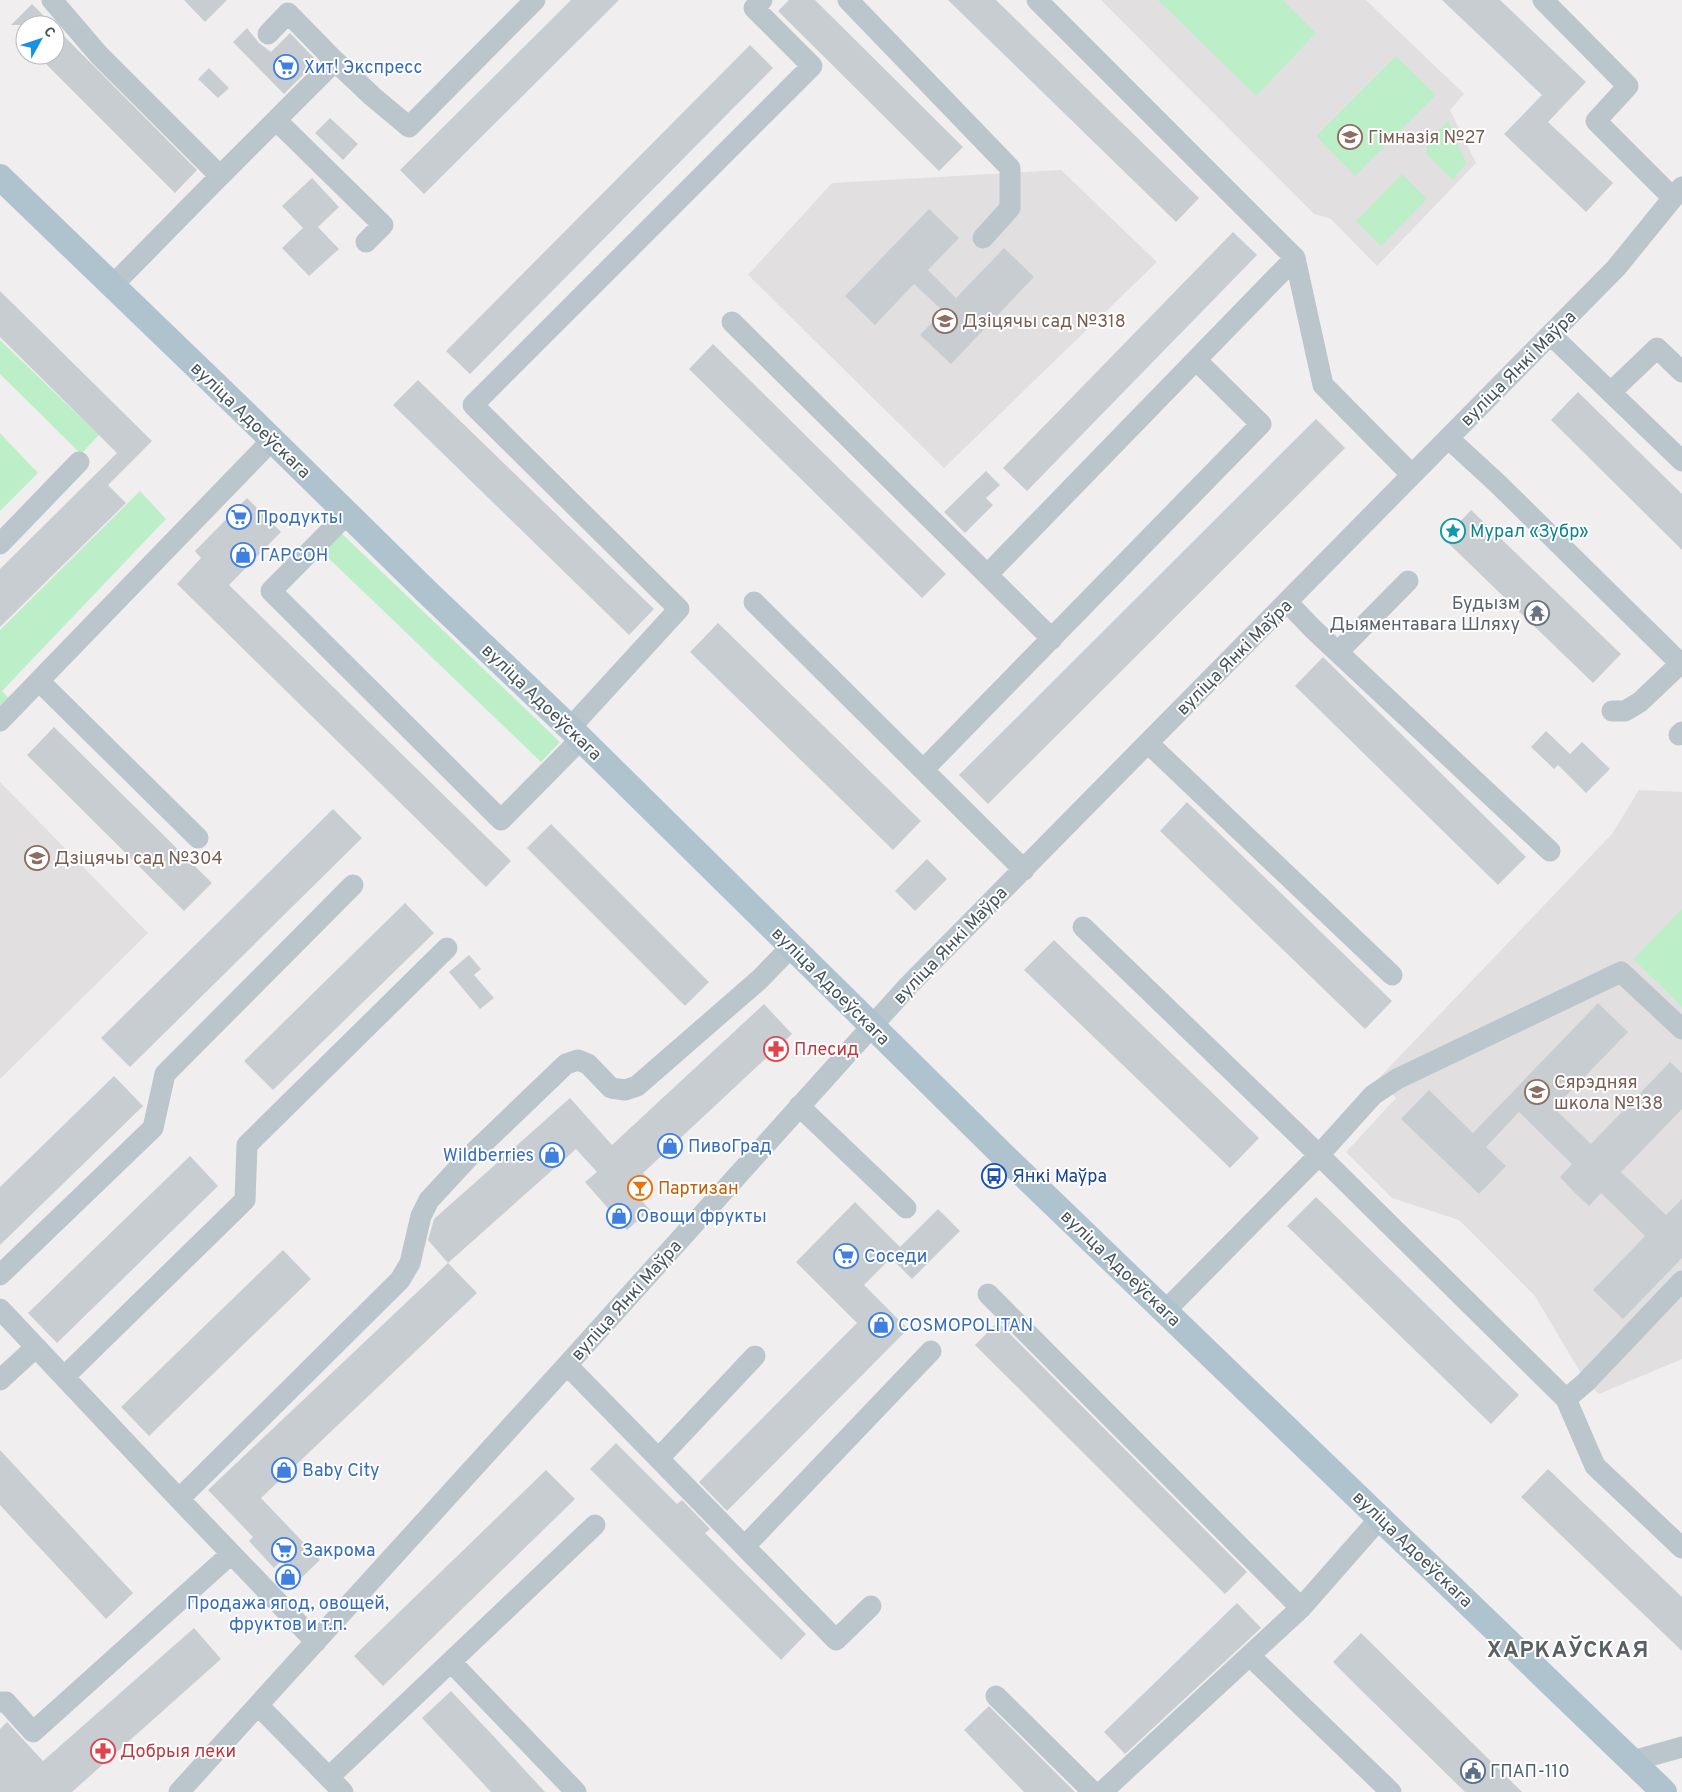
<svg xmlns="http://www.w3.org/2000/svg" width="1682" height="1792" viewBox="0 0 1682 1792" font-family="Overpass,sans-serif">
<rect width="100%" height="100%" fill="#f1eeef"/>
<path fill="#e2dfe1" d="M1101 0H1366L1464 94 1450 110 1476 163 1377 266 1331 219 1314 214Z
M1061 170 1157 262 944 468 748 275 832 183Z
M0 782 148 933 0 1079Z
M1639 790 1682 792V1359L1599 1394 1586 1382 1535 1296 1459 1220 1392 1198 1346 1152 1396 1098 1378 1079 1612 834Z"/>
<path fill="#bcefc7" d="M1158 0H1283L1316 33 1256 96Z
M1396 56 1436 95 1355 176 1316 136Z
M1448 121 1466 163 1453 180 1426 154 1427 141Z
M1402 174 1427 199 1381 246 1356 221Z
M0 340 99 435 81 454 0 374Z
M0 433 38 473 0 511Z
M140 491 166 519 2 691 16 706 0 723V630Z
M339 531 560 742 541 762 319 549Z
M1682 909V1007L1633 959Z"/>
<path fill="#c8cdd1" d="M184 0H227L205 22Z
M571 0H619L424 194 400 170Z
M789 0H815L963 147 939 171 778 11Z
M948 0H996L1199 198 1176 222Z
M1442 0H1500L1586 82 1548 122 1613 183 1586 212 1504 134 1542 95Z
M32 4 53 25H11Z
M55 27 197 170 175 193 37 55H55Z
M247 28 259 43 271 52 290 33 317 61 284 94 233 42Z
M750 45 773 68 470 374 446 351Z
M209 68 229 88 218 98 198 79Z
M330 118 358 144 343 160 315 133Z
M312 178 339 207 318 227 339 249 309 276 282 248 303 228 282 206Z
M929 209 959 238 928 270 956 298 1004 248 1034 277 951 364 920 335 943 311 914 284 875 325 845 296Z
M1233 232 1257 255 1027 491 1003 468Z
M0 291 152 441 108 485 126 503 0 627V569L117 453 0 337Z
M713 344 946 574 922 598 689 369Z
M418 380 654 609 629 635 393 405Z
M1578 392 1682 494V550L1551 420Z
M1316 419 1345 448 988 804 959 775Z
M986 471 1000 485 986 498 993 505 965 533 944 512Z
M247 498 281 532 229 585 511 861 486 887 177 584 201 558 195 551Z
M1471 510 1621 654 1593 683 1444 539Z
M718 623 921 821 893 850 690 652Z
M1323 657 1526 857 1498 885 1295 686Z
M54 727 212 883 184 911 27 755Z
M1546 731 1570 754 1582 742 1610 769 1586 793 1558 765 1554 769 1531 747Z
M1187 802 1392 1001 1365 1029 1160 831Z
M333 809 362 838 130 1067 101 1038Z
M551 824 709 982 685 1006 527 848Z
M927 859 947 879 915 911 895 891Z
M405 903 434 933 273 1090 244 1061Z
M1054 940 1259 1138 1230 1168 1024 970Z
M469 955 481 969 474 975 494 998 480 1009 449 972Z
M1598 1003 1628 1032 1554 1108 1591 1144 1670 1062 1682 1073V1109L1621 1172 1666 1215 1682 1199V1258L1623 1319 1593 1290 1645 1236 1601 1193 1589 1206 1574 1192 1560 1177 1572 1164 1519 1112 1486 1147 1506 1166 1479 1194 1401 1119 1429 1090 1473 1133Z
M764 1004 792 1034 643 1173 649 1180 635 1193 650 1210 627 1230 585 1182 597 1172 576 1149 448 1263 428 1240 434 1219 570 1098 612 1145Z
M114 1076 143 1106 0 1245V1187Z
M190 1156 218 1186 57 1343 28 1313Z
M1316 1197 1519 1395 1491 1424 1287 1226Z
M855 1202 900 1247 938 1209 960 1231 912 1279 891 1258 864 1285 908 1329 727 1511 699 1482 857 1323 796 1262Z
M283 1250 311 1279 149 1436 121 1407Z
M448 1263 477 1293 261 1498 320 1560 299 1580 281 1561 274 1568 249 1541 253 1537 208 1490Z
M998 1322 1247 1572 1225 1594 975 1345Z
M616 1443 677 1504 682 1500 710 1529 705 1533 806 1634 781 1660 590 1469Z
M0 1450 133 1593 106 1619 0 1505Z
M1548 1469 1682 1597V1651L1521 1497Z
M546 1470 575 1499 383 1686 354 1656Z
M1237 1603 1261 1628 1125 1754 1104 1732Z
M194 1628 221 1659 72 1792H0V1729L7 1722 43 1761Z
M1361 1633 1449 1720 1522 1792H1465L1365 1694 1333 1662Z
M451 1691 498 1741 545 1792H491L422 1718Z
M989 1706 1075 1792H1024L964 1730Z"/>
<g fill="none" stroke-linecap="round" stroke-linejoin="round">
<path stroke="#bac6cc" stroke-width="21" d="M52 0 99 55 220 176 112 286
M848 0 1010 168V208L983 238
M1037 0 1295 258 1323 385 1412 475
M1543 0 1628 86 1596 121 1672 197
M268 34 288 13 335 61
M276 120 383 225 366 242
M220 176 335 61 372 96 409 127 535 0
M732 322 1052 639
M1551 335 1682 461
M1611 392 1657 348 1682 372
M1448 438 1497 483 1682 665
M347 514 271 591 501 820 581 739
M0 544 79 462
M988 574 1295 258
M754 602 1024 870
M1287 602 1313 629 1550 851
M1338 652 1408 581
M39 681 198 838
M1612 711H1625L1640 702 1681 663
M0 721 272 440
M570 728 679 609 473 405 812 66 754 8 762 0
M1679 735 1682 732
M1148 743 1392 975
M923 770 1261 424 1196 360
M1083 927 1319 1155 1566 1399 1595 1466 1682 1548
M799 1106 906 1208
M0 1275 153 1128 165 1074 353 885
M988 1294 1301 1608
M0 1309 179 1499 316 1642
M1165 1311 1319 1155 1373 1095 1397 1079 1621 972 1682 1029
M567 1365 836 1640 871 1606
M64 1377 245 1200 247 1145 447 948
M0 1380 36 1347
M1566 1399 1586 1382 1682 1281
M659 1458 755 1356
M179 1499 400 1280 410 1263 421 1216 429 1200 467 1159 566 1064 578 1060 588 1064 611 1088 625 1090 637 1086 760 979 791 947
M745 1546 931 1351
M1250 1656 1391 1792
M451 1662 576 1792
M996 1696 1093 1792
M0 1702H6L33 1732 231 1554
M259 1706 343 1792
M1632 1761 1682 1747
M329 1777 595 1525
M179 1792 567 1365 909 985 1616 268 1682 187
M1102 1792 1301 1608 1380 1518"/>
<path stroke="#aec3ce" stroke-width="26" d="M0 177 249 417 428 593 570 728 1006 1158 1664 1792"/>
</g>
<defs>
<symbol id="supermarket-ring" viewBox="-11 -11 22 22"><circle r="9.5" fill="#fff" stroke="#3f7fe0" stroke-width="1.5"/><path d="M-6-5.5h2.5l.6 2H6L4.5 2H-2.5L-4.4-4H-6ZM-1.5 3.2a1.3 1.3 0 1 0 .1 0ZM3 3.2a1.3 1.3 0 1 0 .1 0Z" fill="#3f7fe0"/></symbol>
<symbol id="school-ring" viewBox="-11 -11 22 22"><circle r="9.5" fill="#fff" stroke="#8d6e63" stroke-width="1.5"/><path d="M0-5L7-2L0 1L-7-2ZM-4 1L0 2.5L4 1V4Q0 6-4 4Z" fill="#8d6e63"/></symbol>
<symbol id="sight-ring" viewBox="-11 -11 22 22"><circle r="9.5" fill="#fff" stroke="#0f9aa8" stroke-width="1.5"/><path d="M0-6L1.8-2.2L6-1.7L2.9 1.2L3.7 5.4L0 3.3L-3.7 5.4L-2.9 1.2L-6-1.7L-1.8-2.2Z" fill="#0f9aa8"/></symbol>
<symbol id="shop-ring" viewBox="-11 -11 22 22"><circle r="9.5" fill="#fff" stroke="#3f7fe0" stroke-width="1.5"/><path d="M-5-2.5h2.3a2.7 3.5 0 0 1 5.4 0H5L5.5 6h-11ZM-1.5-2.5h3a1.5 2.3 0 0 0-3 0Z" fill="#3f7fe0"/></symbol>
<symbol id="temple-ring" viewBox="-11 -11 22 22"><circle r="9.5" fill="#fff" stroke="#6b7280" stroke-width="1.5"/><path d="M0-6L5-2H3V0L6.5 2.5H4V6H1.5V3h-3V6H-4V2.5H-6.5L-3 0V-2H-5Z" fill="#6b7280"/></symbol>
<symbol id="pharmacy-ring" viewBox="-11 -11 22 22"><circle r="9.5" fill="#fff" stroke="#e0444e" stroke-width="1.5"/><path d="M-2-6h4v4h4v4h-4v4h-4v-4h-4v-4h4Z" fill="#e0444e"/></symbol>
<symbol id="bus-ring" viewBox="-11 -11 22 22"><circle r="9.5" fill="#fff" stroke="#1a4fb4" stroke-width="1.5"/><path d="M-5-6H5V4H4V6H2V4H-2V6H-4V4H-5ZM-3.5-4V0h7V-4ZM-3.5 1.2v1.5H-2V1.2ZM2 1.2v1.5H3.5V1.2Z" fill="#1a4fb4"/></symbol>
<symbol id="bar-ring" viewBox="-11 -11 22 22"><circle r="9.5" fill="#fff" stroke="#e8710a" stroke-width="1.5"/><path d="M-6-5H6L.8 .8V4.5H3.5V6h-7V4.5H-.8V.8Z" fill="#e8710a"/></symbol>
<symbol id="civic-ring" viewBox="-11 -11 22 22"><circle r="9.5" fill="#fff" stroke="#5c6f8a" stroke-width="1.5"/><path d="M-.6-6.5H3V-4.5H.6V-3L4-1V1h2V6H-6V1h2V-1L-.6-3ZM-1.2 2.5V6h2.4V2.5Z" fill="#5c6f8a"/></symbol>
</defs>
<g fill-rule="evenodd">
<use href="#supermarket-ring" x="272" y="53" width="28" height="28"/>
<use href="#school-ring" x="1336" y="123" width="28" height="28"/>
<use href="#school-ring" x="931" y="307" width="28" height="28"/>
<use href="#supermarket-ring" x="225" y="503" width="28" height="28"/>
<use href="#sight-ring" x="1439" y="517" width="28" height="28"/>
<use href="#shop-ring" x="229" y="541" width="28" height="28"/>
<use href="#temple-ring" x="1523" y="599" width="28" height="28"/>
<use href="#school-ring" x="23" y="844" width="28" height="28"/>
<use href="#pharmacy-ring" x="762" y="1035" width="28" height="28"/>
<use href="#school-ring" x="1523" y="1078" width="28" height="28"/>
<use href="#shop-ring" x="656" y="1132" width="28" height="28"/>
<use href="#shop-ring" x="538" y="1141" width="28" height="28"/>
<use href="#bus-ring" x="980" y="1162" width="28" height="28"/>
<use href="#bar-ring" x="626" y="1174" width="28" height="28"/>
<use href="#shop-ring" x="605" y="1202" width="28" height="28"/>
<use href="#supermarket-ring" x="832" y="1242" width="28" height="28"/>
<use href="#shop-ring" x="867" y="1311" width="28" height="28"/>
<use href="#shop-ring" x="270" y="1456" width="28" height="28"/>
<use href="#supermarket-ring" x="270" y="1536" width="28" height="28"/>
<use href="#shop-ring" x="274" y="1563" width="28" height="28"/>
<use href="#pharmacy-ring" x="89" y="1737" width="28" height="28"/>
<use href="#civic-ring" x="1459" y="1757" width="28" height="28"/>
</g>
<g text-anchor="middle" stroke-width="4" stroke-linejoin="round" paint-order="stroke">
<g font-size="18" fill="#366cbe" stroke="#fff" text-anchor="start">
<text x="304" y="73">Хит! Экспресс</text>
<text x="256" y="523">Продукты</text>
<text x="260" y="561">ГАРСОН</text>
<text x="688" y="1152">ПивоГрад</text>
<text x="534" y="1161" text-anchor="end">Wildberries</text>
<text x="636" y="1222">Овощи фрукты</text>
<text x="864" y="1262">Соседи</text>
<text x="898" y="1331">COSMOPOLITAN</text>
<text x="302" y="1476">Baby City</text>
<text x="302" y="1556">Закрома</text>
<text x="288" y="1609" text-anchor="middle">Продажа ягод, овощей,<tspan x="288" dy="21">фруктов и т.п.</tspan></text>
</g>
<g font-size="18" fill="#785e54" stroke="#fff" text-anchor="start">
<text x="1368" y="143">Гімназія №27</text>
<text x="962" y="327">Дзіцячы сад №318</text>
<text x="54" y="864">Дзіцячы сад №304</text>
<text x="1554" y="1088">Сярэдняя<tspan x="1554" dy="21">школа №138</tspan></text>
</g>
<g font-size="18" fill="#46555c" stroke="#fff">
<text transform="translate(1518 368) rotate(-45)" y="6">вуліца Янкі Маўра</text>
<text transform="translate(251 420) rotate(44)" y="6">вуліца Адоеўскага</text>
<text transform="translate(1234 657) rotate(-45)" y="6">вуліца Янкі Маўра</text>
<text transform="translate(542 702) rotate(44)" y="6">вуліца Адоеўскага</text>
<text transform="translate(950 945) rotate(-46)" y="6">вуліца Янкі Маўра</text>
<text transform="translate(831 986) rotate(45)" y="6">вуліца Адоеўскага</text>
<text transform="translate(1121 1268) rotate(44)" y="6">вуліца Адоеўскага</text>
<text transform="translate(626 1300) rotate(-48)" y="6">вуліца Янкі Маўра</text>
<text transform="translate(1413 1549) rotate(44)" y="6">вуліца Адоеўскага</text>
</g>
<g font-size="18" fill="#0d838f" stroke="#fff" text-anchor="start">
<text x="1470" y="537">Мурал «Зубр»</text>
</g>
<g font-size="18" fill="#5b616d" stroke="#fff" text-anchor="end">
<text x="1520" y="609">Будызм<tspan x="1520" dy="21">Дыяментавага Шляху</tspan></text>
</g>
<g font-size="18" fill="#be3a42" stroke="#fff" text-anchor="start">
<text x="794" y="1055">Плесид</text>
<text x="120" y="1757">Добрыя леки</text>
</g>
<g font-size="18" fill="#164399" stroke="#fff" text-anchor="start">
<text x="1012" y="1182">Янкі Маўра</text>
</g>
<g font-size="18" fill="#c56008" stroke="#fff" text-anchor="start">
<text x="658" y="1194">Партизан</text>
</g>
<g font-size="18" fill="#4e5e75" stroke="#fff" text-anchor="start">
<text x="1490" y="1777">ГПАП-110</text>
</g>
<g font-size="22" font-weight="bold" letter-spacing="1" fill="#5b6063" stroke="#fff">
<text x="1568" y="1657">ХАРКАЎСКАЯ</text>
</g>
</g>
<g transform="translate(40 40) rotate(50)"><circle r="24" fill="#ffffff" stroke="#b5bbbe"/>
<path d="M0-4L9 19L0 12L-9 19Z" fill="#1791e2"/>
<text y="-8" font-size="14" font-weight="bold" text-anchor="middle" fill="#46555c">С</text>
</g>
</svg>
